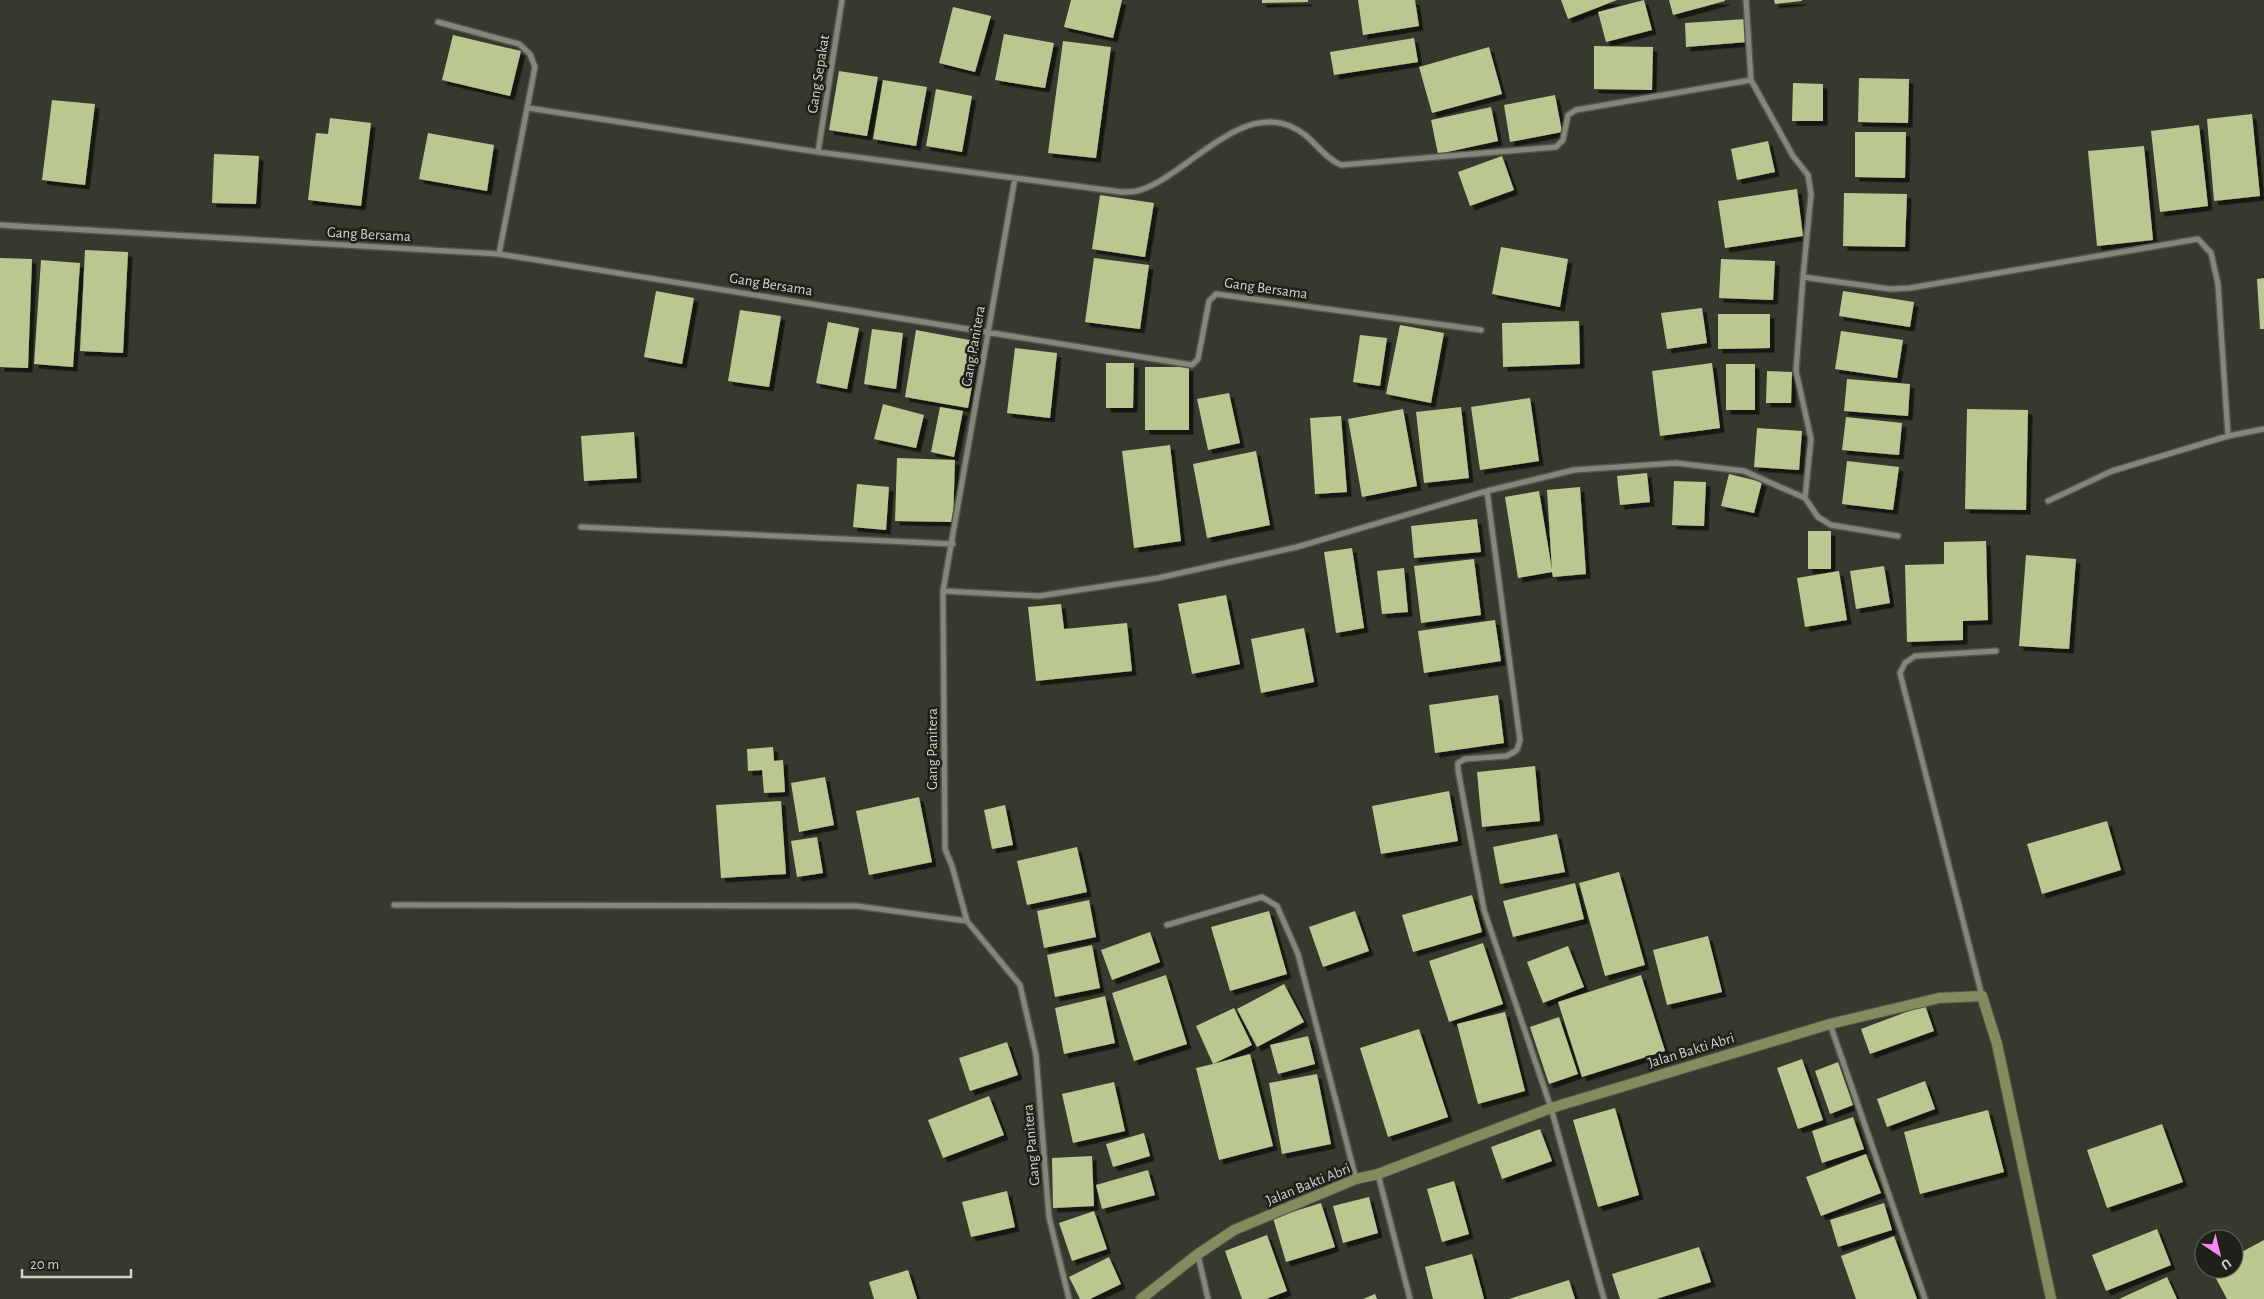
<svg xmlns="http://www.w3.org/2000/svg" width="2264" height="1299" viewBox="0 0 2264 1299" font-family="'Alegreya Sans',sans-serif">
<defs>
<filter id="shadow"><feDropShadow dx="4.5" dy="4.5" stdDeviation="0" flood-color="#0009"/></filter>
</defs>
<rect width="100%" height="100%" fill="#36392d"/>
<path fill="#bac791" filter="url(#shadow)" d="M1071 0H1122L1113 38 1064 27Z
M1262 0H1308V2L1262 3Z
M1358 0H1415L1419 26 1363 35Z
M1561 0H1617L1568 19Z
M1644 0 1652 30 1606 42 1598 12Z
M1669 0H1725V1L1673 15Z
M1774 0H1802V1L1775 4Z
M953 7 991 16 975 72 939 63Z
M1746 19 1747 42 1686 47 1685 23Z
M1004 34 1054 43 1045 88 995 80Z
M453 35 521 51 510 96 442 80Z
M1414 38 1418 62 1334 75 1330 52Z
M1063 41 1111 47 1096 158 1048 153Z
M1594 46 1653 47 1652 90 1594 89Z
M1489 47 1502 94 1432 113 1419 67Z
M839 71 878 77 867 136 829 130Z
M1859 78 1909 79 1908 123 1858 122Z
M883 80 927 87 916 146 873 139Z
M1793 83 1823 84V121H1792Z
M936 89 972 96 962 152 926 146Z
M1555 95 1562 132 1510 142 1504 105Z
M52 100 95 104 85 185 42 180Z
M1491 107 1498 141 1438 154 1431 120Z
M2252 114 2260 196 2214 201 2207 119Z
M330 118 371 123 361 206 308 200 316 133 328 134Z
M2199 125 2208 206 2160 212 2151 131Z
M1855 132H1906L1905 178 1855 177Z
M428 133 494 145 487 191 419 179Z
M1768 141 1775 172 1737 180 1731 149Z
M2144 146 2153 240 2097 246 2088 151Z
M214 154 259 156 256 204 212 203Z
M1502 156 1514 190 1470 206 1458 172Z
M1797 189 1803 236 1725 248 1718 201Z
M1844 193 1907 194 1905 247 1843 246Z
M1100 195 1154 203 1145 257 1092 249Z
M1501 247 1568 259 1560 307 1492 294Z
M85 250 128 252 123 353 80 351Z
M0 258 32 259 28 368 0 367Z
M1094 258 1149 265 1140 329 1085 322Z
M1721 259 1775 261 1773 300 1719 298Z
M41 260 80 263 73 367 34 364Z
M2264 278V329H2260L2257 279Z
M656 291 694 298 682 364 644 357Z
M1843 291 1914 302 1910 327 1839 316Z
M1702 308 1707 343 1667 349 1661 313Z
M740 310 781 316 769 387 728 381Z
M1718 314H1770V348L1718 349Z
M1579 321 1580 364 1503 367 1502 323Z
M828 322 859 328 847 389 816 383Z
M1400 325 1444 333 1431 403 1386 394Z
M872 329 903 333 896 389 864 384Z
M916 330 980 342 968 408 905 397Z
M1841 331 1903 340 1897 378 1835 369Z
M1360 335 1387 338 1380 386 1353 382Z
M1015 348 1057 353 1050 418 1007 413Z
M1106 363H1134L1133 408H1106Z
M1712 363 1720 428 1660 436 1652 371Z
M1726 364H1755V410H1726Z
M1145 367H1189V430H1145Z
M1767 371 1792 372 1791 403H1766Z
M1847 379 1910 384 1908 416 1844 411Z
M1229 393 1240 443 1208 450 1197 399Z
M1530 398 1539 461 1480 470 1471 407Z
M883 404 924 415 916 448 874 439Z
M940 407 963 411 954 457 931 452Z
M1461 407 1469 478 1424 483 1416 412Z
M1403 409 1417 486 1362 497 1348 419Z
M1967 409 2028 410 2026 510 1965 509Z
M1341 416 1347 492 1315 494 1310 418Z
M1846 417 1902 423 1899 455 1842 450Z
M1757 428 1802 431 1799 470 1754 467Z
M634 432 637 478 584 481 581 436Z
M1170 445 1181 541 1134 548 1122 451Z
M1256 451 1270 525 1207 538 1193 464Z
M897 458 955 460 953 522 895 521Z
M1847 461 1899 467 1893 510 1842 504Z
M1647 473 1650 502 1620 505 1617 476Z
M1729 474 1762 482 1754 513 1721 506Z
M1674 481 1706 482 1704 526 1672 525Z
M857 484 889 487 886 530 853 527Z
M1580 487 1586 574 1553 577 1552 572 1518 578 1505 497 1539 491 1552 570 1547 490Z
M1477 519 1481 552 1414 558 1411 526Z
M1808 531H1831V569H1808Z
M1986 541 1988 620 1963 621V640L1907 642 1905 565 1944 564V542Z
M1352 548 1364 628 1336 633 1324 552Z
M2026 555 2076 559 2069 649 2019 646Z
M1474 559 1481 615 1421 623 1414 566Z
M1884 566 1890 603 1856 609 1850 571Z
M1404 568 1408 612 1382 614 1377 571Z
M1839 571 1847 620 1805 627 1797 578Z
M1226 595 1240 664 1192 674 1178 604Z
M1061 604 1064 629 1127 623 1132 671 1036 681 1028 607Z
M1495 620 1501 661 1424 673 1418 631Z
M1304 628 1314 682 1261 693 1251 639Z
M1498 695 1504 743 1435 753 1429 705Z
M773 747 774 761 783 760 785 792 764 793 762 770 748 771 747 749Z
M1535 766 1540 821 1482 827 1477 772Z
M825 777 834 825 799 832 791 783Z
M1449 791 1458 841 1381 854 1372 806Z
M919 797 932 862 869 875 856 811Z
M781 801 786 874 721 878 716 805Z
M1005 805 1013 845 992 849 984 810Z
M2107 821 2121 870 2042 894 2027 844Z
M1557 834 1565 872 1500 884 1493 847Z
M817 837 823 873 797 877 791 841Z
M1077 847 1087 892 1027 905 1017 861Z
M1619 872 1645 965 1605 976 1579 883Z
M1575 883 1584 919 1513 937 1503 901Z
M1472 895 1482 932 1413 952 1402 915Z
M1089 900 1096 937 1044 948 1037 911Z
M1269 911 1287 974 1230 991 1211 927Z
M1355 911 1369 951 1323 967 1309 927Z
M1150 932 1160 962 1112 980 1101 950Z
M1708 936 1722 992 1667 1005 1653 950Z
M1483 943 1503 1004 1449 1022 1429 961Z
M1092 945 1100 988 1055 997 1047 955Z
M1568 946 1584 987 1543 1003 1527 962Z
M1166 975 1187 1044 1134 1061 1112 993Z
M1641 975 1665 1051 1582 1077 1558 1002Z
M1284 984 1304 1022 1257 1047 1237 1009Z
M1105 996 1115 1043 1064 1054 1055 1008Z
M1925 1005 1934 1031 1870 1054 1861 1029Z
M1234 1008 1252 1045 1213 1064 1250 1054 1273 1146 1219 1160 1196 1068 1213 1064 1196 1026Z
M1505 1012 1525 1091 1478 1104 1457 1024Z
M1559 1017 1578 1074 1549 1084 1530 1027Z
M1419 1029 1448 1117 1388 1137 1360 1048Z
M1308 1036 1315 1064 1278 1074 1270 1045Z
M1007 1042 1018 1075 970 1091 959 1058Z
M1802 1059 1823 1120 1798 1129 1777 1068Z
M1838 1062 1853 1105 1830 1114 1815 1071Z
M1317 1074 1331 1144 1282 1154 1269 1083Z
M1925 1081 1935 1109 1887 1127 1877 1099Z
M1114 1082 1125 1131 1073 1143 1062 1094Z
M989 1096 1004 1135 943 1158 928 1120Z
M1615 1108 1639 1195 1598 1207 1573 1120Z
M1988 1110 2004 1172 1920 1194 1904 1132Z
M1853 1117 1864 1149 1822 1163 1812 1131Z
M2162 1124 2183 1182 2107 1208 2087 1150Z
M1540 1129 1552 1161 1502 1179 1491 1147Z
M1144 1133 1150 1156 1113 1167 1106 1144Z
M1866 1154 1881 1193 1821 1216 1806 1177Z
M1092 1156 1094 1206 1053 1208 1052 1158Z
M1148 1170 1155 1195 1102 1209 1096 1185Z
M1454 1181 1469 1234 1442 1242 1427 1189Z
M1007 1191 1015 1227 971 1237 962 1202Z
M1369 1197 1378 1233 1343 1243 1333 1206Z
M1321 1203 1335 1247 1286 1262 1273 1218Z
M1884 1203 1892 1230 1838 1247 1830 1220Z
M1094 1211 1107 1249 1072 1261 1059 1223Z
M2157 1229 2171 1265 2106 1291 2092 1255Z
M1267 1235 1287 1291 1266 1299H1242L1225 1251Z
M1894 1236 1917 1299H1856L1841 1256Z
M2264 1240V1299H2227L2211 1269H2234V1256Z
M1699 1247 1711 1282 1656 1299H1620L1612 1274Z
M1472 1254 1484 1299H1433L1425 1267Z
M1109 1257 1121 1284 1090 1299H1080L1069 1277Z
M908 1270 917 1299H874L869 1282Z
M2167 1277 2177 1299H2119Z
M1569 1280 1575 1299H1509Z
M1375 1294 1377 1299H1363Z"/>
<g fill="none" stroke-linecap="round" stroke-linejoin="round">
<defs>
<path id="street" d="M1746 0 1751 80 1793 156 1808 175 1811 194 1803 277 1890 289 1910 288 2198 239 2211 253 2218 284 2228 436
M438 22 519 44 530 54 535 67 499 254
M528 108 818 152 1121 192C1126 192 1132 192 1137 191 1185 178 1236 104 1290 126 1314 136 1319 155 1341 165L1556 147 1563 140 1568 115 1576 110 1751 80
M818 152 842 0
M1015 178 943 591 945 849 952 866 967 921 1020 985 1036 1055 1049 1217 1069 1299
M0 225 499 254 1192 365 1198 359 1209 301 1216 294 1481 330
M1803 277 1796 371 1811 439 1805 498
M1487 491 1520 740 1517 750 1507 756 1465 759 1458 763V770L1484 910 1551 1108 1604 1299
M2048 501 2112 471 2228 436 2264 429
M581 527 953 544
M943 591 1039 596 1158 578 1297 547 1487 491 1574 470 1676 463 1744 471 1805 498 1818 517 1831 525 1898 536
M394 905 857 906 967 921
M1167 925 1262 897 1277 906 1298 954 1356 1179
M1982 996 1900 673 1905 663 1915 656 1996 651
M1830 1024 1925 1299
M1378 1174 1410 1299
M1198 1255 1208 1299"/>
<path id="secondary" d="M1141 1299 1198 1254 1234 1230 1356 1179 1378 1174 1551 1108 1830 1024 1939 998 1982 996 1997 1044 2051 1299"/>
</defs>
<use href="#street" stroke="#54564c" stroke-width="8"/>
<use href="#secondary" stroke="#54564c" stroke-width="12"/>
<use href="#street" stroke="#84887a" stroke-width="5"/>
<use href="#secondary" stroke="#838c5e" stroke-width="10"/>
</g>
<g text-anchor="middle" stroke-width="5" stroke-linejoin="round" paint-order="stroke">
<g font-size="15" fill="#d1d3cb" stroke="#1e201a">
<text transform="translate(818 74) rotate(-81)" y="5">Gang Sepakat</text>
<text transform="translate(369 234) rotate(3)" y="5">Gang Bersama</text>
<text transform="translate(771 284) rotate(9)" y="5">Gang Bersama</text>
<text transform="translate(1266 288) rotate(8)" y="5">Gang Bersama</text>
<text transform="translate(973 346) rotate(-80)" y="5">Gang Panitera</text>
<text transform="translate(932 749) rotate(-90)" y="5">Gang Panitera</text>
<text transform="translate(1691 1050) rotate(-17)" y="5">Jalan Bakti Abri</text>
<text transform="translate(1031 1145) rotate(-95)" y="5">Gang Panitera</text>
<text transform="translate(1308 1184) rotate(-22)" y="5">Jalan Bakti Abri</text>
</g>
</g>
<g transform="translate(2219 1254) rotate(145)"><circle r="24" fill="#1e201a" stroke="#666861"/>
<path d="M0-4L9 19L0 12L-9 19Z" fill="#f589ef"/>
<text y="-8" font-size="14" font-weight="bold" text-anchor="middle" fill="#d1d3cb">U</text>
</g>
<path d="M22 1269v8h109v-8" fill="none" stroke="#d1d3cb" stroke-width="2.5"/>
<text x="30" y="1269" font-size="15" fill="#d1d3cb" stroke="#1e201a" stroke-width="4" paint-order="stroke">20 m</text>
</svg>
